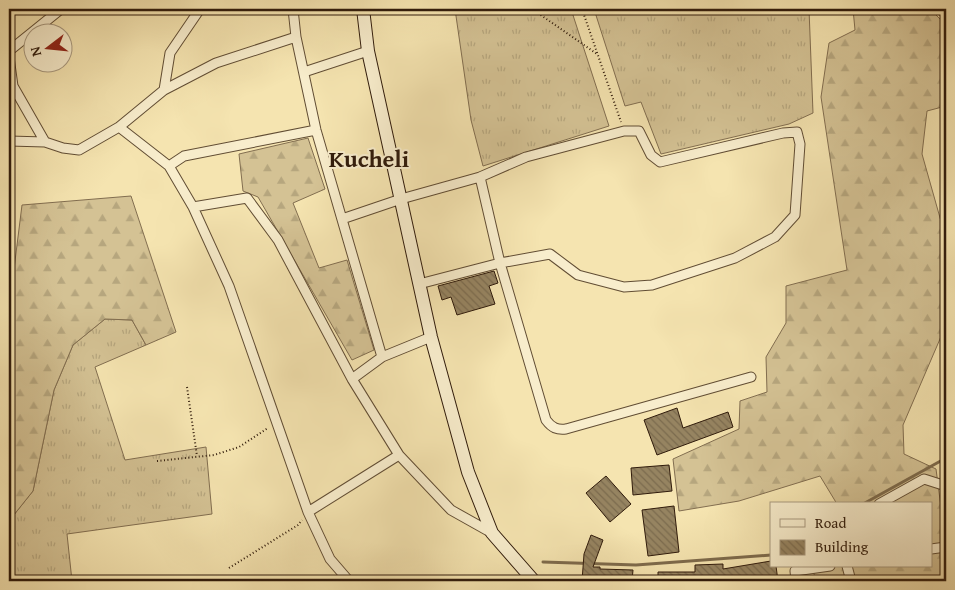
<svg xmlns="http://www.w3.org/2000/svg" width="955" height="590" viewBox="0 0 955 590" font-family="'Gentium Book Plus',serif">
<defs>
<pattern id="grass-tufts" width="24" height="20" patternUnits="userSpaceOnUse" patternTransform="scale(1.25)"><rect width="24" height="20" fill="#d4c294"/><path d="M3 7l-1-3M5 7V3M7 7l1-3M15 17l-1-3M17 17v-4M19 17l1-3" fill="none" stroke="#b6a67e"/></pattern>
<pattern id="forest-firs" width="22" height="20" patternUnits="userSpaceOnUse" patternTransform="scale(1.25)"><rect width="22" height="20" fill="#d4c294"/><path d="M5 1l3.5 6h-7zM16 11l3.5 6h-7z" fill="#b6a67e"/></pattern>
<pattern id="building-back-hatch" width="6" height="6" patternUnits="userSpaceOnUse" patternTransform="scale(1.25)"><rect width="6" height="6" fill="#968461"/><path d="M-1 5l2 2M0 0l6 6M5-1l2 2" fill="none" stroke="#7b6b4e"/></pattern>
</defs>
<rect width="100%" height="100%" fill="#f5e4b0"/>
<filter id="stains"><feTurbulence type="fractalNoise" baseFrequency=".004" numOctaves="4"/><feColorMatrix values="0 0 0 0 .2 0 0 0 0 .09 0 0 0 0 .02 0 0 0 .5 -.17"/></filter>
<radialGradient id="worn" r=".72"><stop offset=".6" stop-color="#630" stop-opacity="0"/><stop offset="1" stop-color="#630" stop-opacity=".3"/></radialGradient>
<path fill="url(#grass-tufts)" stroke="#826e50" d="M455 9H571L609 126 483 166 471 120Z
M594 9H809L813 113 789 124 661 154 641 102 625 106Z
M105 319 132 320 146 345 95 367 125 460 206 447 212 514 67 534 72 581H9V521L33 491 54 390 73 345Z"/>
<path fill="url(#forest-firs)" stroke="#826e50" d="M853 9H930L946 25V106L927 111 922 154 946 239V325L903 425 904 454 936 469 946 546V581H815L813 566H931V504H837L820 476 739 501 679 511 673 459 739 429 740 401 767 392 766 357 786 323V286L847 270 821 97 829 43 855 30Z
M308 138 325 189 293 203 319 268 347 260 374 350 352 360 258 197 243 191 239 154Z
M131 196 176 332 146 345 132 320 105 319 73 345 54 390 33 491 9 521V293H11L22 205Z"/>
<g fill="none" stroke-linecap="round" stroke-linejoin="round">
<path stroke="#7e6b4c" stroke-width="3" d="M863 504 946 458
M543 562 636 565 771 555"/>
</g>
<path fill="url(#building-back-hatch)" stroke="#301b0b" d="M494 271 498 283 489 286 495 304 457 315 451 297 442 300 438 286Z
M677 408 683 428 728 412 733 427 657 455 644 420Z
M669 465 672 491 633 495 631 468Z
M606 476 631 504 610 522 586 493Z
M674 506 679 552 648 556 642 510Z
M591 535 603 540 593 567H600V569L633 570 632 581H582L584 554Z
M771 561V566H776L778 581H658V572H695V565L723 564V569Z"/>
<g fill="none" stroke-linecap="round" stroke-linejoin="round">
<defs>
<path id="street" d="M293 9 296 37 316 130 382 357
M941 9 946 14
M9 51 61 9
M9 57 13 86 45 142
M304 72 368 51
M164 90 170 53 200 9
M119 127 169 166 193 207 229 286 308 512 330 559 349 581
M9 141 45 142 63 148 79 150 119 127 164 90 216 63 296 37
M169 166 184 156 316 130
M480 177 500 263 546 420C552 428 557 430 566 429L751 377
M193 207 247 198 278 240 352 379 399 455 451 510 492 533
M342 219 401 199 480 177 526 157 624 131H639L651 155 660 162 783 133 797 132 800 144 795 215 775 237 735 258 652 285 624 287 578 275 550 254 500 263 419 284
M352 379 382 357 431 337
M879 504 924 479 946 486
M308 512 399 455
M931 549 946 547
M847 566 851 581
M796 581 795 571 830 566"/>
<path id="secondary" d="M363 9 368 51 431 337 468 472 492 533 534 581"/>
</defs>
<use href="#street" stroke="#614d34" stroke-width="11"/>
<use href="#secondary" stroke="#301b0b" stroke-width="14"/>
<path stroke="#301b0b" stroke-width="2" stroke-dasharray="1 2.5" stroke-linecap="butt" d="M532 9 597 54
M582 9 621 122
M187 387 197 456
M157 461 214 455 239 447 268 428
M229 568 298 525 302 520"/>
<use href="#street" stroke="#f8edcc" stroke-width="9"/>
<use href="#secondary" stroke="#f8edcc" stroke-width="12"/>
</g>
<g text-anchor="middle" stroke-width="4" stroke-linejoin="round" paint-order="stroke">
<g font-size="24" font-weight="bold" fill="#301b0b" stroke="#f8edcc">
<text x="369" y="167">Kucheli</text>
</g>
</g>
<rect width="955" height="590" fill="none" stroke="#f5e4b0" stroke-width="30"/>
<rect x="10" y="10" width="935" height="570" fill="none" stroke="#301b0b" stroke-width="2.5"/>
<rect x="15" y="15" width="925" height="560" fill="none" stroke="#301b0b"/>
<rect x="770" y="502" width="162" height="65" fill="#f8edcc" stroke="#a8997f"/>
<rect x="780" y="519" width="25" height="8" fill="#f8edcc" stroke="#a8997f"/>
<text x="815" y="528" font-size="15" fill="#301b0b">Road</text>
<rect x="780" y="540" width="25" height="15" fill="url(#building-back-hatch)" stroke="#a8997f"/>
<text x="815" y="552" font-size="15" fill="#301b0b">Building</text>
<g transform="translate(48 48) rotate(254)"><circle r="24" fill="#f8edcc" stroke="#a8997f"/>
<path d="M0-4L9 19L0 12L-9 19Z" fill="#8f2418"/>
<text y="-8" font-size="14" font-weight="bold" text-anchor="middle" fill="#301b0b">N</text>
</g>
<rect width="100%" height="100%" filter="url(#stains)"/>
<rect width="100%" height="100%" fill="url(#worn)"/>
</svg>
